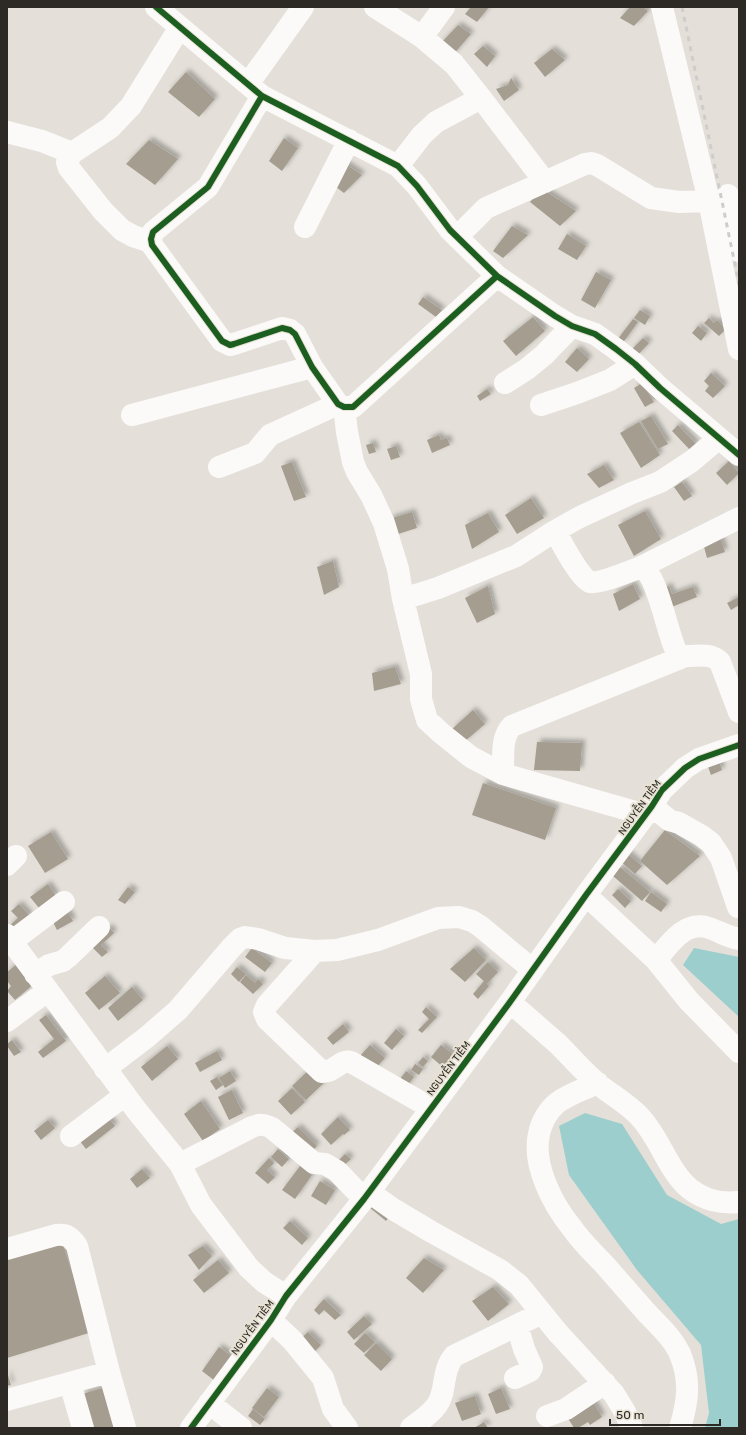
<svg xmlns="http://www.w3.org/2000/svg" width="746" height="1435" viewBox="0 0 746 1435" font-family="Rubik,sans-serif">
<defs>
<filter id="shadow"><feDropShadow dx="3.5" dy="-3.5" stdDeviation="2" flood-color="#0004"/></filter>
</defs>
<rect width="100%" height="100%" fill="#e4e0d9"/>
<path fill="#9bcecc" d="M694 948 739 957V1017L683 965Z
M585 1113 622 1124 667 1195 721 1224 739 1219V1428H705L709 1413 701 1345 637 1270 569 1175 559 1126Z"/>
<path fill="#a49d90" filter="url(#shadow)" d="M471 7H489L477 22 465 14Z
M630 7H643L648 11 634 26 620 18Z
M458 25 471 34 452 56 440 44Z
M483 46 495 56 487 67 474 54Z
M552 49 565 60 545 77 534 63Z
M186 72 215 99 199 117 168 92Z
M511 78 519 90 504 101 496 89 508 85Z
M284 138 298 148 282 171 269 161Z
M149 140 178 159 155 185 126 164Z
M341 161 362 175 344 193 329 182Z
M542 189 576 211 560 226 530 202Z
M512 226 528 235 503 258 493 251Z
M567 234 586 246 577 260 558 249Z
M596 272 611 280 595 308 581 300Z
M423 297 442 310 436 317 418 304Z
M640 310 650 316 645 325 634 318Z
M533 317 545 331 516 356 503 341Z
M709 318 714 323 717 320 726 329 719 336 704 323Z
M633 319 638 322 622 344 617 340Z
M698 326 707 333 701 341 692 333Z
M643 338 649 343 637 356 631 350Z
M577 348 589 359 577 372 565 362Z
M711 373 725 386 713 398 705 391 709 386 704 381Z
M642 383 654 402 645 407 634 388Z
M487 389 491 394 480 401 477 396Z
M651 416 668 444 658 449 641 421Z
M639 422 660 455 641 468 620 433Z
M678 425 696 444 690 450 672 431Z
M439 435 441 440 447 438 450 445 432 453 427 440Z
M373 443 376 452 369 454 366 445Z
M396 446 400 457 391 460 387 449Z
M729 461 739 473 727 485 716 473Z
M292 462 306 497 294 501 281 466Z
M604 465 614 480 599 488 587 474Z
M682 482 692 496 684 501 674 487Z
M531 498 544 518 517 534 505 515Z
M645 511 661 539 634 556 618 525Z
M412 512 417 528 395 535 389 519Z
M488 513 499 532 472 549 465 525Z
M720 537 725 552 707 558 703 543Z
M333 561 339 587 324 595 317 567Z
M633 584 640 599 619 611 613 594Z
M488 586 495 614 477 623 465 598Z
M669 586 672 594 693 587 697 597 669 608 662 589Z
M739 597V605L731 610 727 603Z
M395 667 401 684 374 691 372 673Z
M473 710 485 724 464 742 452 729Z
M537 742 582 743 580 771 534 770Z
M718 759 722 770 711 775 707 764Z
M483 783 556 808 545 840 472 815Z
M665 830 700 856 667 885 640 861Z
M51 832 68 859 45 873 28 846Z
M627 853 642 866 635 874 620 861Z
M620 867 650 892 642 901 613 876Z
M48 884 56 896 39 908 30 897Z
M128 887 135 892 125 904 118 900Z
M618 889 631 901 625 908 612 895Z
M651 892 667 904 661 912 645 901Z
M19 904 30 916 12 931 8 927 18 918 11 911Z
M67 911 73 921 57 930 52 920Z
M109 927 114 933 101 945 108 952 102 957 90 945Z
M252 948 272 963 265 972 245 957Z
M474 948 486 960 465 982 450 969Z
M488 962 498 972 487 984 476 974Z
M17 964 34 984 15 1000 7 991 11 986 7 981V972Z
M237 967 246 974 239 982 231 974Z
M246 975 255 983 258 979 263 984 253 994 240 982Z
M105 976 120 993 99 1010 85 993Z
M484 981 489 986 478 999 473 994Z
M132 987 143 1000 118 1021 108 1008Z
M426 1007 437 1017 422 1033 418 1030 429 1019 422 1012Z
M46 1015 66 1041 43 1058 38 1052 54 1039 39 1020Z
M343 1024 349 1032 333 1045 327 1038Z
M396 1029 404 1036 392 1050 384 1043Z
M12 1040 21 1052 14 1056 7 1046V1044Z
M370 1045 385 1058 374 1070 359 1057Z
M441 1045 454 1055 444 1068 431 1057Z
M167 1046 178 1059 152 1081 141 1067Z
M217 1051 222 1060 200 1072 195 1063Z
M423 1057 428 1061 423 1067 418 1063Z
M415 1064 423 1069 419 1075 411 1070Z
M314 1065 328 1079 306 1100 292 1086Z
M230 1071 236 1081 225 1088 219 1078Z
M406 1071 414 1077 405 1089 397 1083Z
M217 1077 223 1085 216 1090 210 1081Z
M292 1088 305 1102 291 1115 278 1101Z
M232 1090 243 1113 229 1120 218 1097Z
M201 1101 220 1129 203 1141 184 1114Z
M104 1113 115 1126 86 1149 76 1136Z
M338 1117 350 1130 344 1135 343 1134 331 1145 321 1134Z
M48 1120 55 1128 41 1140 34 1131Z
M298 1127 317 1146 309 1154 290 1134Z
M278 1149 289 1159 282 1167 271 1157Z
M345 1154 351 1159 342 1167 337 1162Z
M269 1158 274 1163 267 1170 275 1177 268 1184 255 1173Z
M300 1166 312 1175 295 1199 282 1190Z
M142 1169 150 1178 137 1188 130 1179Z
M320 1181 335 1190 326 1205 311 1196Z
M376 1200 392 1213 386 1221 370 1208Z
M290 1221 308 1238 302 1245 283 1228Z
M60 1236 92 1332 7 1358V1252Z
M203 1246 212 1256 199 1270 188 1255Z
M424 1258 444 1270 423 1293 406 1278Z
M218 1260 229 1273 204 1293 193 1280Z
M493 1287 509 1304 488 1321 472 1301Z
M324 1299 341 1315 335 1320 324 1310 319 1315 314 1310Z
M364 1316 372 1324 354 1340 347 1332Z
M308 1332 321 1345 311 1355 297 1342Z
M365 1333 375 1342 364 1353 354 1344Z
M376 1343 392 1359 381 1371 364 1355Z
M219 1347 233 1357 215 1381 202 1371Z
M7 1372 11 1385 7 1386Z
M109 1386 121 1428H93L82 1394Z
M267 1388 279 1397 264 1417 252 1408Z
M501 1388 510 1409 496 1414 488 1394Z
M475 1396 481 1414 462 1421 455 1403Z
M592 1400 602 1417 590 1425 588 1422 578 1428H574L566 1415Z
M253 1409 265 1419 260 1425 248 1416Z
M484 1422 488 1428H474Z"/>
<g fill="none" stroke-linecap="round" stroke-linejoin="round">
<path stroke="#fbfaf9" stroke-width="22" d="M156 7 262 96 398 166 417 186 450 230 497 276 555 316 572 326 595 334 616 349 635 364 660 388 739 455
M375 7 422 37 454 64 481 98 545 182
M662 7 709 201 739 349
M422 37 444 7
M248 84 303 7
M262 96 208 187 153 232 151 239 152 245 222 341 230 345 234 344 282 328 290 330 295 334 312 367 338 404 344 407H353L497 276
M7 132 42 141 72 153
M398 166 422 135 436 122 481 98
M728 195 739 251
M305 227 349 140
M457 237 486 208 585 164 591 163 597 165 651 198 679 202 709 201
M151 242 133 236 122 230 103 211 69 168 67 162 72 153 110 128 131 106 180 27
M505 383 527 369 544 355 572 326
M541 405 577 393 610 380 635 364
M344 407 347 432 353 462 357 472 371 495 384 523 398 569 403 599 421 674V699L427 720 441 733 471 757 503 774 646 815
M132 415 312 367
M219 467 255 453 270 435 338 404
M555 531C560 540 581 580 590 582 600 584 630 571 641 567 659 575 667 637 678 655 692 659 708 650 720 662L739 712
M641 567 739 518
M403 599 438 588 516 556 555 531 580 517 632 493 660 482 692 461 719 438
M503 774C504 758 500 738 512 726L683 657
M652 806 669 820 679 823 702 836 711 843 721 858 738 907
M7 865 16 856
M586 895 656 960 689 1001 739 1052
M7 935 137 1111 180 1164 201 1205 249 1268 264 1282 286 1296
M7 945 64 902
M315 951 267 1005 264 1012 267 1019 322 1072C334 1073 340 1059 351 1062L431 1108
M656 960C669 945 683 922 706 927 717 930 727 937 739 939
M35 974 49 965 63 961 68 957 99 927
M510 1002C526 1016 542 1030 558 1044 571 1057 583 1071 597 1083 611 1095 627 1103 640 1117 660 1138 668 1171 690 1189 704 1200 722 1204 739 1202
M7 1021 47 991
M105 1069 147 1037 178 1010 232 947 240 939 245 937 258 939 285 948 315 951 337 950 378 940 438 918 459 917 472 921 480 926 533 970
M598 1083C584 1089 569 1094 557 1103 548 1110 541 1123 539 1134 532 1165 553 1205 572 1228 581 1241 593 1253 604 1264 618 1280 632 1296 646 1312 658 1325 673 1338 680 1354 691 1381 688 1401 680 1428
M71 1136 125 1095
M180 1164 252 1127C260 1124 264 1124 272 1128L314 1163 325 1164 337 1171 364 1199
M369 1192 393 1209 430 1231 500 1270 519 1285 558 1333 614 1394 625 1412 632 1428
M7 1249 56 1235C67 1234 71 1237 77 1246L109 1372 125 1428
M271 1320 293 1341 323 1378 333 1409 347 1428
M515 1378 530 1371 532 1367 524 1349 517 1325
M70 1383 83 1428
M7 1400 109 1372
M209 1403 241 1428
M547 1416 566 1409 605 1383
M191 1428 271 1320 286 1296 364 1199 510 1002 586 895 652 806 662 790 685 768 699 759 739 745
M411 1428C420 1421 431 1414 437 1405 447 1391 441 1372 454 1356L542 1313"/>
<path stroke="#cfcdcb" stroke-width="3" stroke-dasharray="5 5" stroke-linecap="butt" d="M682 7 739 284"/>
<defs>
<path id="cycleway" d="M156 7 262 96 398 166 417 186 450 230 497 276 555 316 572 326 595 334 616 349 635 364 660 388 739 455
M262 96 208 187 153 232 151 239 152 245 222 341 230 345 234 344 282 328 290 330 295 334 312 367 338 404 344 407H353L497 276
M191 1428 271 1320 286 1296 364 1199 510 1002 586 895 652 806 662 790 685 768 699 759 739 745"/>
</defs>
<use href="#cycleway" stroke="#e8e2d4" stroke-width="8"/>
<use href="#cycleway" stroke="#1b5e20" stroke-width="6"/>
</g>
<g text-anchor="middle" stroke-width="4" stroke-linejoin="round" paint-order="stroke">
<g font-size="10" fill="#2d2a25" stroke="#e8e2d4">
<text transform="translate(639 807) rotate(-54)" y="4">NGUYỄN TIỀM</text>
<text transform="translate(448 1068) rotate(-53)" y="4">NGUYỄN TIỀM</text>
<text transform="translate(252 1327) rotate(-54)" y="4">NGUYỄN TIỀM</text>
</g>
</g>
<rect width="746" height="1435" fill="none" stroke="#2d2a25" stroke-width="16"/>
<path d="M610 1419v6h110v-6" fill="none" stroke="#2d2a25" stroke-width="2"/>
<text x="616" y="1419" font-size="12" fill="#2d2a25" stroke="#e8e2d4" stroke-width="3" paint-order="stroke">50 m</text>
</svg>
